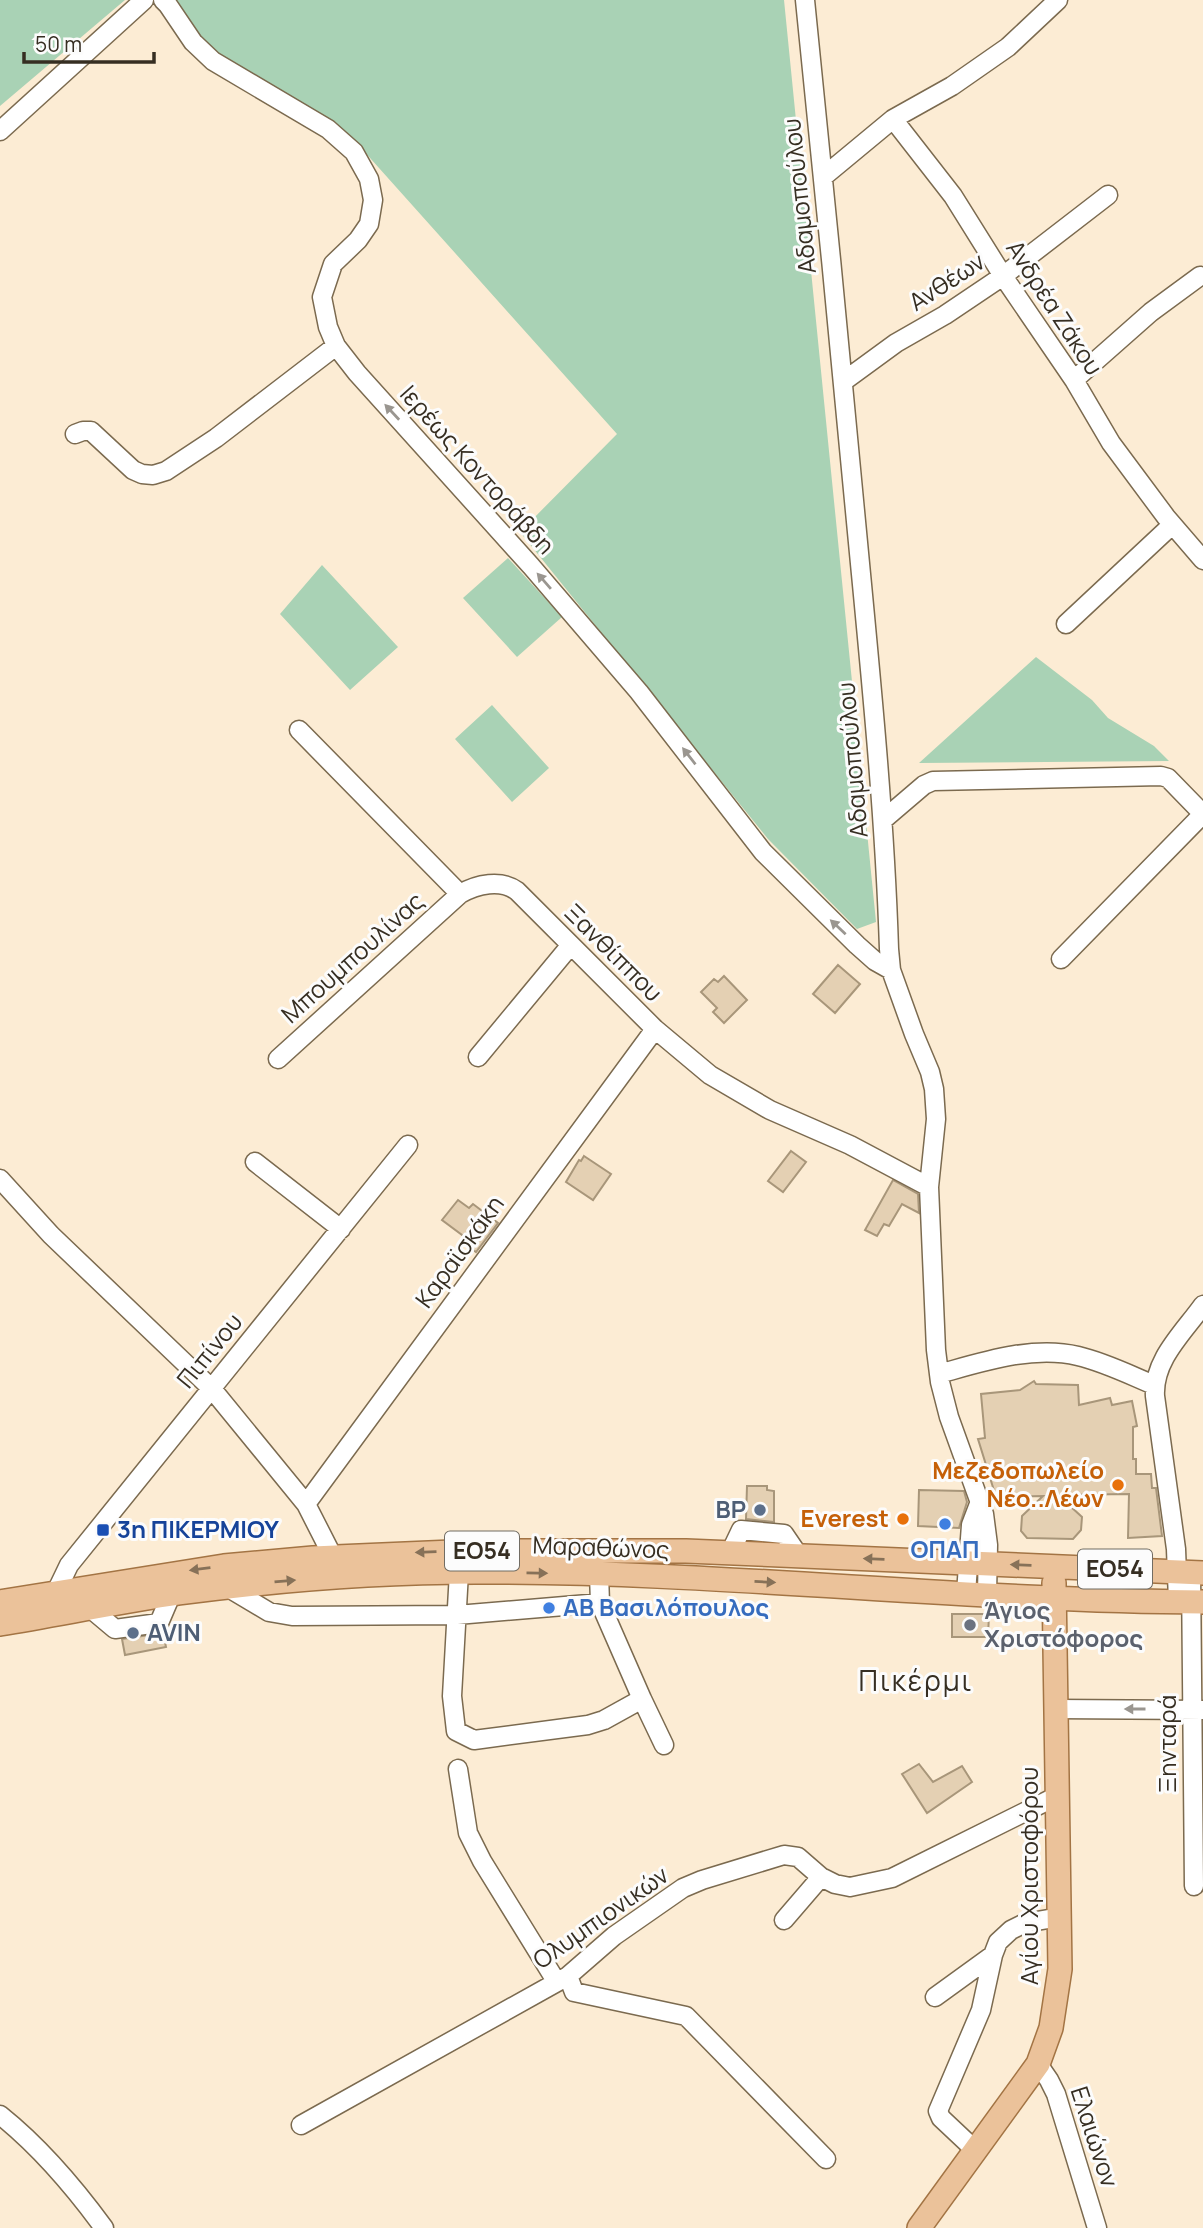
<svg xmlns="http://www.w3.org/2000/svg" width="1203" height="2228" viewBox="0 0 1203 2228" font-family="Manrope,sans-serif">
<rect width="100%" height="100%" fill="#fcecd4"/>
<path fill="#a9d2b5" d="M0 0H125L0 106Z
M174 0H784L876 922 857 929 768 839 520 532 617 434 362 149 327 119 226 60 201 41Z
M508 558 562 617 517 657 463 598Z
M322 565 398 647 350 690 280 614Z
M1036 657 1092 700 1108 718 1154 746 1169 761 919 763Z
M492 705 549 768 512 802 455 739Z"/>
<path fill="#e4d0b3" stroke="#a8967a" stroke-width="2" d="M838 965 860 984 835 1013 813 994Z
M724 976 747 1000 724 1023 713 1012 717 1008 701 992 714 979 718 982Z
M791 1151 806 1162 783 1192 768 1181Z
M584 1156 611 1174 593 1200 566 1182 579 1160 581 1161Z
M893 1180 918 1194 919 1213 902 1204 889 1226 884 1224 877 1236 865 1230Z
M458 1200 469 1208 473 1204 498 1223 476 1252 463 1242 466 1238 442 1220Z
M1034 1381 1036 1384 1078 1385 1079 1405 1110 1398 1112 1405 1132 1401 1137 1426 1133 1427V1459H1136V1474H1151L1152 1488H1156L1162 1536 1128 1538 1129 1494 1058 1495 1082 1517 1081 1530 1073 1539 1027 1538 1021 1531 1022 1516 1043 1496 996 1497 978 1439 985 1438 981 1394 1020 1390Z
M747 1486H767V1490L774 1491V1522L746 1519Z
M919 1490 964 1491 967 1502 959 1528 918 1526Z
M952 1614H989L988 1637H952Z
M163 1633 166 1647 125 1655 122 1639Z
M919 1764 933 1782 962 1766 972 1782 927 1813 902 1774Z"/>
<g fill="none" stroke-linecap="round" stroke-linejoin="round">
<defs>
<path id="minor" d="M163 0 168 5 193 42 213 61 328 129 354 152 369 179 373 200 369 224 358 240 333 264 322 297 328 327 336 346 357 373 531 566 639 692 763 852 857 945 875 961 891 970
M805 0C824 191 844 383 861 574 873 699 885 824 889 949L891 970 914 1034 930 1072 934 1089 936 1119 929 1187 936 1350 940 1382 949 1417 984 1514 988 1545 987 1594
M893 119 953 196 1003 276 1074 380 1111 443 1166 517 1203 560
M0 131 144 0
M823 177 893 119 952 86 1008 47 1058 0
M1074 380 1151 312 1200 276
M844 381 896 343 945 315 1003 276 1108 195
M75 434 83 431H91L133 470 142 474 153 475 166 471 216 438 336 346
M1066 624 1172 525
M299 730 460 894
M883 820 924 785 933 781 1161 776 1168 778 1203 814 1061 959
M478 1057 570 946
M278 1059 460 894C477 884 501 879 517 891L655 1029 710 1075 770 1110 850 1145 929 1187
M255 1162 341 1229
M0 1179 51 1235 212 1389 306 1504 333 1557
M939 1374C982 1362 1033 1345 1078 1356 1104 1362 1130 1375 1154 1385
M306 1504 655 1029
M730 1553 741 1530 784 1534 799 1556
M459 1572 452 1696 456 1731 474 1740 588 1725 604 1720 642 1699 600 1603 599 1574
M1191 1572 1194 1886
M227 1587 269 1612 292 1616 457 1615 600 1603
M56 1592 69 1565 408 1145
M966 1593 971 1525 979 1504
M1178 1601 1176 1549 1155 1396C1153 1360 1183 1333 1203 1305
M90 1608 115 1629 159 1623 171 1595
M642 1699 664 1745
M1055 1709 1203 1710
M458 1769 468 1833 482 1861 556 1981
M784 1920 821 1877
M568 1976 574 1992 686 2016 826 2159
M935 1997 993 1955 998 1942 1011 1930 1025 1923 1060 1917
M1038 2064 1049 2080 1056 2094 1097 2228
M0 2115C40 2147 74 2187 104 2228
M301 2125 568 1976 614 1936 683 1888 702 1880 784 1855 798 1857 821 1877 835 1884 850 1887 892 1878 1057 1796
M975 2150 941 2118 938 2111 981 2010 993 1955"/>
<path id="major" d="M0 1602 224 1566 313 1558 475 1551H686L1203 1573
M0 1624C60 1614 119 1602 179 1593 277 1580 377 1572 476 1572 718 1571 960 1601 1203 1602
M919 2228 1038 2064 1051 2028 1060 1969 1054 1583"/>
</defs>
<use href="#minor" stroke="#7b6a4f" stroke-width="21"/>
<use href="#major" stroke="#a37444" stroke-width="26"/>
<use href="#minor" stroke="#fff" stroke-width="18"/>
<use href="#major" stroke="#ebc29a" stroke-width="23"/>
</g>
<defs><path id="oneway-solid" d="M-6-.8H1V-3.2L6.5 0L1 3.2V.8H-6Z" transform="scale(1.75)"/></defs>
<g fill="#9a9690">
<use href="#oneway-solid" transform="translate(392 412) rotate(-133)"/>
<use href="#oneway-solid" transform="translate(544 581) rotate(-131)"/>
<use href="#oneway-solid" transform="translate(689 756) rotate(-128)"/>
<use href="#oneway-solid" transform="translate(838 927) rotate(-137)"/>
<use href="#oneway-solid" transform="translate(1135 1709) rotate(-180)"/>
</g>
<g fill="#877158">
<use href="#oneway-solid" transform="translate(426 1552) rotate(178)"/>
<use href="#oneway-solid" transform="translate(874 1559) rotate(-178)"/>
<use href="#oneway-solid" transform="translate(1021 1565) rotate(-178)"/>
<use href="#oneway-solid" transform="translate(200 1569) rotate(173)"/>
<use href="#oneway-solid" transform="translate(537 1573) rotate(1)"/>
<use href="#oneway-solid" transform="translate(285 1581) rotate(-5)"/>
<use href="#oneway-solid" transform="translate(765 1582) rotate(3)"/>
</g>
<g fill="#e8710a" stroke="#fcfcfc" stroke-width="2.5">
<circle cx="1118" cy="1485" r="7"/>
<circle cx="903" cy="1519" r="7"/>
</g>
<g fill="#5c6f8a" stroke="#fcfcfc" stroke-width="2.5">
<circle cx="760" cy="1510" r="7"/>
<circle cx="133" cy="1633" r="7"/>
</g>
<g fill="#3f7fe0" stroke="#fcfcfc" stroke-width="2.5">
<circle cx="945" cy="1524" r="7"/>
<circle cx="549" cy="1608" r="7"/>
</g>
<rect fill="#1a4fb4" stroke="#fcfcfc" stroke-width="2.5" x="96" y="1523" width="14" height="14" rx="3.5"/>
<circle fill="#6b7280" stroke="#fcfcfc" stroke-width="2.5" cx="970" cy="1625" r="7"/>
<g text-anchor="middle" stroke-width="6" stroke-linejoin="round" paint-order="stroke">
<g fill="#fcfcfc" stroke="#716c63" stroke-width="2">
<rect x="445" y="1531.5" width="74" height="39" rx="5"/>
<rect x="1078" y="1549.5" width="74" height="39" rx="5"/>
</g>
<g font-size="23" font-weight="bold" fill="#362e22">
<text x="482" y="1559">ΕΟ54</text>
<text x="1115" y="1577">ΕΟ54</text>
</g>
<g font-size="24" fill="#362e22" stroke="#fcfcfc">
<text transform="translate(800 196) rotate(-96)" y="8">Αδαμοπούλου</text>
<text transform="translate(947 282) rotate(-33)" y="8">Ανθέων</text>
<text transform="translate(1054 308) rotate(57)" y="8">Ανδρέα Ζάκου</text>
<text transform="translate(477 470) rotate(48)" y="8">Ιερέως Κοντοράβδη</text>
<text transform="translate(853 760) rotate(-95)" y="8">Αδαμοπούλου</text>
<text transform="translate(613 953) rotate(45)" y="8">Ξανθίππου</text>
<text transform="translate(353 958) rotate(-42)" y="8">Μπουμπουλίνας</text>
<text transform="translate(460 1252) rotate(-54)" y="8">Καραϊσκάκη</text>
<text transform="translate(210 1351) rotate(-51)" y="8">Πιπίνου</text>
<text transform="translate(601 1548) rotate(2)" y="8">Μαραθώνος</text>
<text transform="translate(1168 1744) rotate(-90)" y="8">Ξηνταρά</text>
<text transform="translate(1030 1876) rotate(-90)" y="8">Αγίου Χριστοφόρου</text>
<text transform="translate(601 1918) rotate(-35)" y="8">Ολυμπιονικών</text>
<text transform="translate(1094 2137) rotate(72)" y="8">Ελαιώνον</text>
</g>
<g font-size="24" font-weight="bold" fill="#c56008" stroke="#fcfcfc" text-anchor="end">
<text x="1104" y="1479">Μεζεδοπωλείο<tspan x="1104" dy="28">Νέο..Λέων</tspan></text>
<text x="889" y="1527">Everest</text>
</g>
<g font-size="24" font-weight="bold" fill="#4e5e75" stroke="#fcfcfc" text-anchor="end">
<text x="746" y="1518">BP</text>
<text x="147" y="1641" text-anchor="start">AVIN</text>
</g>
<g font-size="24" font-weight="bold" fill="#164399" stroke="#fcfcfc" text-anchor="start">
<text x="117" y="1538">3η ΠΙΚΕΡΜΙΟΥ</text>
</g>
<g font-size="24" font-weight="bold" fill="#366cbe" stroke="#fcfcfc">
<text x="945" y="1558">ΟΠΑΠ</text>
<text x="563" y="1616" text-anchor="start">ΑΒ Βασιλόπουλος</text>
</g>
<g font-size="24" font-weight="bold" fill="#5b616d" stroke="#fcfcfc" text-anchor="start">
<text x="984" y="1619">Άγιος<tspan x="984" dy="28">Χριστόφορος</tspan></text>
</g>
<g font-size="28" letter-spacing="2" fill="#362e22" stroke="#fcfcfc">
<text x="916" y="1691">Πικέρμι</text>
</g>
</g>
<path d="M24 52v10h130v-10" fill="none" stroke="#362e22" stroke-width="3.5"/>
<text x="35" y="52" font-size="21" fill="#362e22" stroke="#fcfcfc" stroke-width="5" paint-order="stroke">50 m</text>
</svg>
